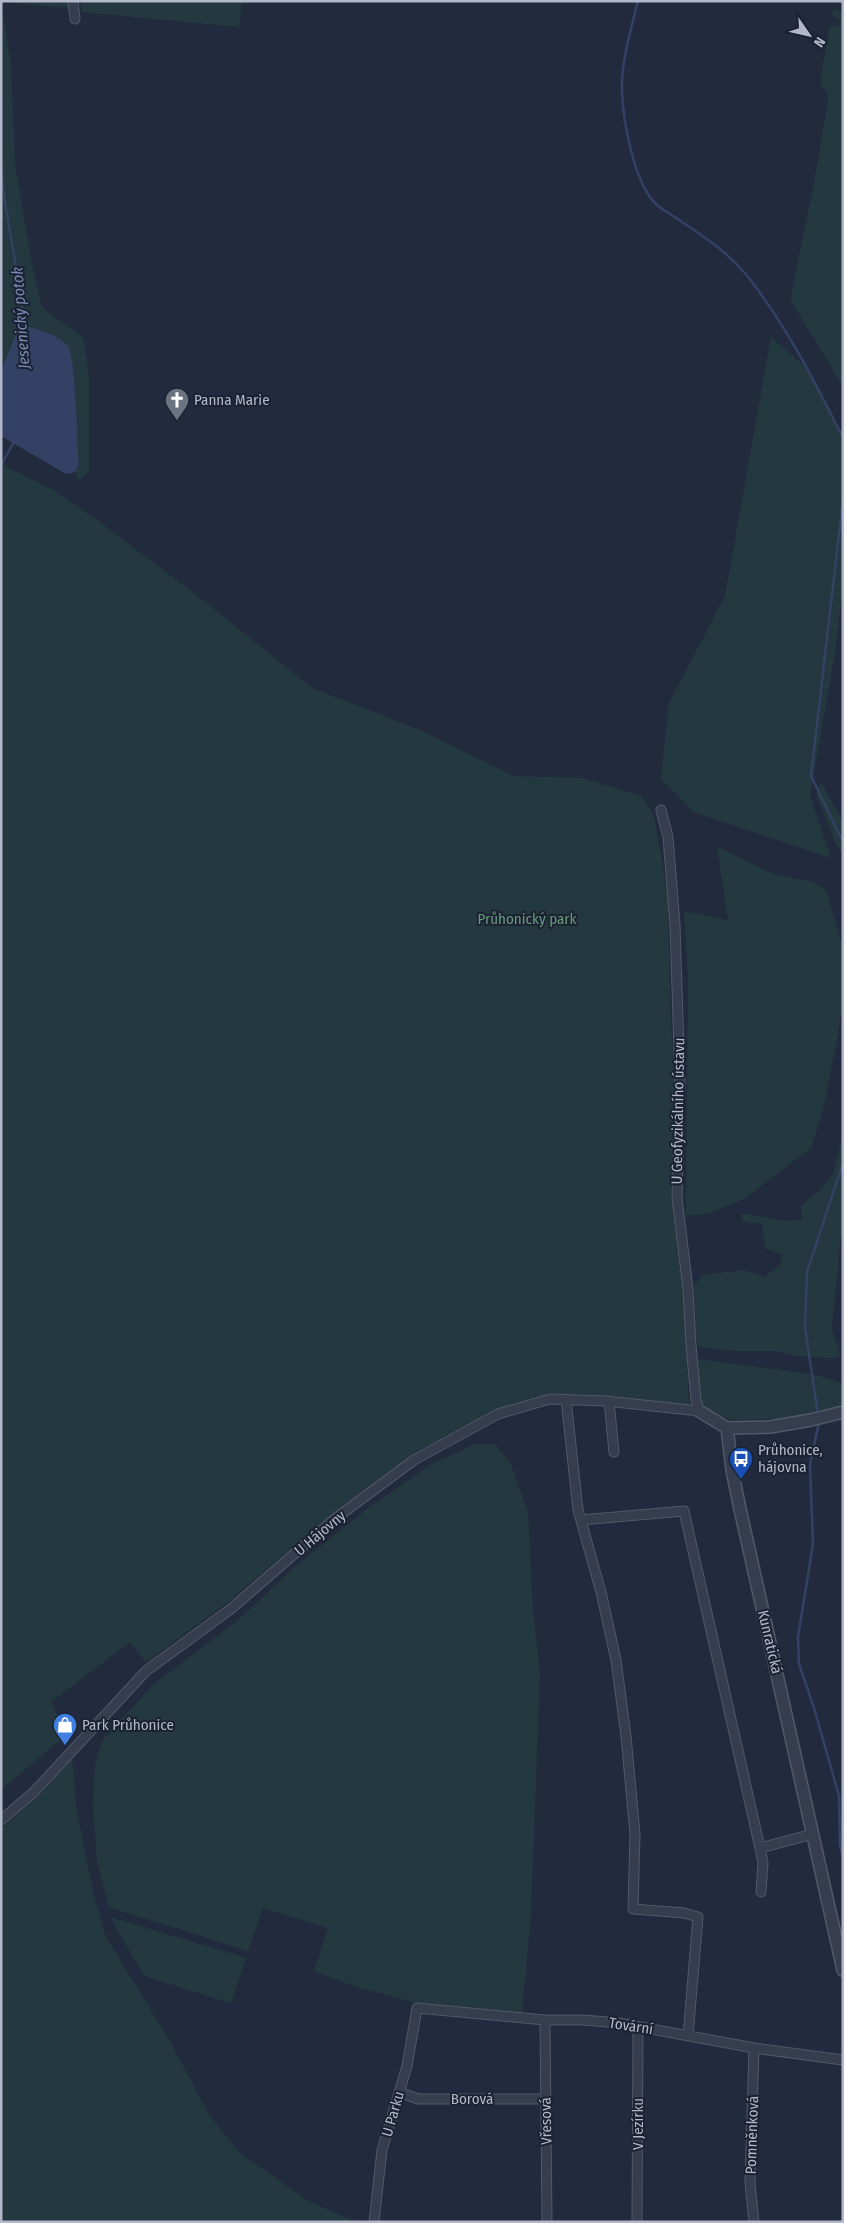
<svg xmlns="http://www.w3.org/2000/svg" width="844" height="2223" viewBox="0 0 844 2223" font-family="'Fira Sans Condensed',sans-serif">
<rect width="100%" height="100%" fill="#222b3e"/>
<path fill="#24393f" d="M3 1H68V8L4 2Z
M81 1H242L239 27 82 12Z
M1 3 11 63 15 163 31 260 42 308 83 337 89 376V471L79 480 75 472 79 464C77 445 76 357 68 347 59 335 38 327 23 326L17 331 1 371Z
M834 9 843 12V386L791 301V295L813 189 828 101 827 93 821 85V77L829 29 831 26 839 27 841 20 832 15Z
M771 337 803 365 843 434V584L835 653 810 796 831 858 694 812 661 779 669 703 725 596Z
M1 464 55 491 97 520 204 601 312 688 415 728 514 776 582 778 641 796 654 816 668 897 670 994 674 1087 671 1199 683 1291 689 1406 612 1396 551 1393 497 1409 412 1454 324 1520 229 1601 146 1662 130 1642 51 1702 66 1735 1 1790Z
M821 782 843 822V855L836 844 816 794Z
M717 847 773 874 813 882 826 890 843 950V1001L836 1046 823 1109 811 1148 744 1199 709 1213 686 1216 688 978 684 911 728 920Z
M843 1134V1230L841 1235 832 1328 840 1356 830 1358 797 1356 777 1351H738L700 1347 697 1345 694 1287 702 1275 744 1270 764 1277 779 1266 783 1255 765 1248 762 1224 742 1221V1213L784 1221 802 1220 801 1205 817 1193 833 1174Z
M697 1359 817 1375 843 1384V1406L798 1418 731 1420 700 1406Z
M475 1444H494L510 1462 528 1513 533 1610 540 1673 531 1912 522 2013 417 2003 357 1987 314 1971 328 1928 263 1908 248 1951 109 1907 97 1861 93 1806 95 1765 102 1741 153 1685 238 1620 296 1566 367 1509 430 1465Z
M72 1758 77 1813 95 1900 105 1935 172 2045 209 2115 241 2154 310 2202 356 2222H1V1829L43 1792Z
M110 1917 246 1958 231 2003 144 1976Z"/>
<path fill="#334164" d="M23 326C35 327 61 336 68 346 76 355 77 445 79 464L75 472 66 474 1 436V371L17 331Z"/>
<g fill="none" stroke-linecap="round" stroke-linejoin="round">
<path stroke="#334164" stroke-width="2.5" d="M638 1C631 29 621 62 622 91 623 120 634 185 657 205 664 211 674 216 682 222 706 238 730 254 749 278 787 327 815 382 843 438
M1 167C5 222 21 273 23 329
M1 465 15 440
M843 499 811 776 843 842
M818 1414 805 1328 807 1272 843 1163
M819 1422 810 1465 813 1544 798 1637 799 1664 814 1708 839 1796 840 1845 843 1858"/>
<defs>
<path id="minor" d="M73 1 75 19
M566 1399 578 1510 601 1592 616 1660 626 1736 635 1834 633 1909 684 1913 698 1917 688 2036
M609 1401 614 1452
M581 1520 684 1511 760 1848 763 1863 761 1892
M1 1820 34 1792 146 1671 232 1608 332 1521 414 1460 498 1414 550 1399 606 1401 699 1411 696 1400 691 1345 688 1289 677 1198 680 1082 675 925 668 837 661 810
M760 1848 813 1834
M545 2020 547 2222
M754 2048 750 2183 754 2222
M399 2092 418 2099H546
M374 2222 382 2150 407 2066 417 2008 545 2020H583L619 2023 754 2048 843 2060
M637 2222 638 2027"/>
<path id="tertiary" d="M699 1411 727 1428 770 1427 811 1420 843 1412
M727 1428 732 1470 740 1509 843 1970"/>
</defs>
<use href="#minor" stroke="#515869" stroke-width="11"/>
<use href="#tertiary" stroke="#515869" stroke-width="14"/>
<use href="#minor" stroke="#363d4e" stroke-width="9"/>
<use href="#tertiary" stroke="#363d4e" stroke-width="11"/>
</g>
<defs>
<symbol id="church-pin" viewBox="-11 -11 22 30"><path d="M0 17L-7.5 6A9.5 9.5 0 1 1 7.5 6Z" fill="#6b7280" stroke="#1b2233"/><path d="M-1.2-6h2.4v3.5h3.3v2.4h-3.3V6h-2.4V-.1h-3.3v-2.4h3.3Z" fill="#fff"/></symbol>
<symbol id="bus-pin" viewBox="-11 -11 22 30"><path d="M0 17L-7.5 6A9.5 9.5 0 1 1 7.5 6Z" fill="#1a4fb4" stroke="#1b2233"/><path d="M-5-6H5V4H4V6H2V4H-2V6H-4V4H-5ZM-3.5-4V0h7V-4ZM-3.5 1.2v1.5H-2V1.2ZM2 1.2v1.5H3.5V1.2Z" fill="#fff"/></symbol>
<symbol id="shop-pin" viewBox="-11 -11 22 30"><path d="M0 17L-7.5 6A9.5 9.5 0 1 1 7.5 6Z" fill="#3f7fe0" stroke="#1b2233"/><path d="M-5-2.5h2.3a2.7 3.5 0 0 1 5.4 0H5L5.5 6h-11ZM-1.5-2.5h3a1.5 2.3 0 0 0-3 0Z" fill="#fff"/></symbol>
</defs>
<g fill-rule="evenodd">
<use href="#church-pin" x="163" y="386" width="28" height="38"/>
<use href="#bus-pin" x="727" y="1445" width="28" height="38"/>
<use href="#shop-pin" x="51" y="1711" width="28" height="38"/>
</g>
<g text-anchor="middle" stroke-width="4" stroke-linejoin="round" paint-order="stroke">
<g font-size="15" fill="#b2b8c9" stroke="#1b2233" text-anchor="start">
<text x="194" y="405">Panna Marie</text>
<text x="758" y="1455">Průhonice,<tspan x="758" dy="17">hájovna</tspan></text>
<text x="82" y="1730">Park Průhonice</text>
</g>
<g font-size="15" fill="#689b7a" stroke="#1b2233">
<text x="527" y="924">Průhonický park</text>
</g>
<g font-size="15" fill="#b2b8c9" stroke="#1b2233">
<text transform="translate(678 1111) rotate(-89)" y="5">U Geofyzikálního ústavu</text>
<text transform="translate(320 1533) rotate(-40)" y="5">U Hájovny</text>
<text transform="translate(770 1642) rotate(77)" y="5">Kunratická</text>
<text transform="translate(631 2026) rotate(9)" y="5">Tovární</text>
<text x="472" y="2104">Borová</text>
<text transform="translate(393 2114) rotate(-74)" y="5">U Parku</text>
<text transform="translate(546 2121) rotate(-91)" y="5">Vřesová</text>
<text transform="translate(638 2124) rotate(-90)" y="5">V Jezírku</text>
<text transform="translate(752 2135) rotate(-88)" y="5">Pomněnková</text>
</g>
<g font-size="16" font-style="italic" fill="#788ab2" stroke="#1b2233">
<text transform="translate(20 318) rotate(-94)" y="6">Jesenický potok</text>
</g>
</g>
<rect width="844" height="2223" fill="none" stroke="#b2b8c9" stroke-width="5"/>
<g transform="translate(809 35) rotate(124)" stroke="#1b2233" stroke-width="4" paint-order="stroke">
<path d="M0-4L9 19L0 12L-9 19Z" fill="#b2b8c9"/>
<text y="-8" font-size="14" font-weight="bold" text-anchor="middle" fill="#b2b8c9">N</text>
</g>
</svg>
